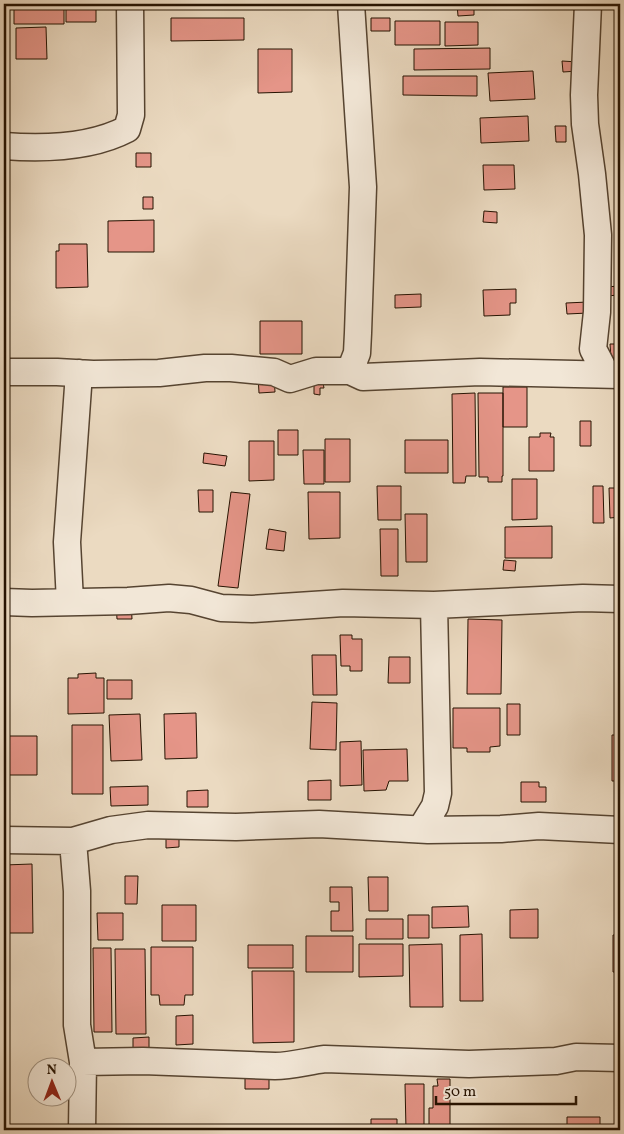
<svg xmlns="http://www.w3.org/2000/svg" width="624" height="1134" viewBox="0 0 624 1134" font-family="Vollkorn,serif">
<rect width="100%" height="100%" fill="#ebdac1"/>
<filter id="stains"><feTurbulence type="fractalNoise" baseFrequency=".004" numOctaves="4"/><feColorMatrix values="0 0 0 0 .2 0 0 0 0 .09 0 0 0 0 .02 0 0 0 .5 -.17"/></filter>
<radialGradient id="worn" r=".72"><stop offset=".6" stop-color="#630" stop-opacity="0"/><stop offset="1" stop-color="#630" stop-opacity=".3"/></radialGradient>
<path fill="#e59588" stroke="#251201" d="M14 4H64V24H14Z
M66 4H96V22H66Z
M457 4H474V15L458 16Z
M171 18H244V40L171 41Z
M371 18H390V31H371Z
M395 21H440V45H395Z
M445 22H478V45L445 46Z
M46 27 47 59H16V28Z
M490 48V69L414 70V49Z
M258 49H292V92L258 93Z
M562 61 578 62V71L563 72Z
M533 71 535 99 490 101 488 73Z
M403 76H477V96L403 95Z
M528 116 529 141 481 143 480 118Z
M555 126H566V142H556Z
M136 153H151V167H136Z
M483 165H514L515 189 484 190Z
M143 197H153V209H143Z
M484 211 497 212V223L483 222Z
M154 220V252H108V221Z
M59 244H87L88 287 56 288V251H59Z
M618 286V295L607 296V287Z
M516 289V303H510V315L484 316 483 290Z
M421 294V307L395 308V295Z
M588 302V313L567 314 566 303Z
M260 321H302V354H260Z
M610 344H620V358L611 359Z
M258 375H274L275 392 259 393Z
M314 383H323L324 388H320V395L314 394Z
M503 387H527V427H503Z
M475 393 476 476H466L465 483H453L452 394Z
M478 393H503V476H502V482H488V477H479Z
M580 421H591V446H580Z
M278 430H298V455H278Z
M540 433H551L550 437H554V471H529V437H540Z
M325 439H350V482H325Z
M405 440H448V473H405Z
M249 441H274V480L249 481Z
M303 450H324V484H304Z
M204 453 227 456 225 466 203 463Z
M512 479H537V519L512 520Z
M377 486H401V520H378Z
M593 486H603L604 523H593Z
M609 488H620V517L610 518Z
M198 490H213V512H199Z
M231 492 250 494 238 588 218 586Z
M308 492H340V538L309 539Z
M405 514H427V562H406Z
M552 526V558H505V527Z
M269 529 286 532 284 551 266 549Z
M380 529H398V576H381Z
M504 560 516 561 515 571 503 570Z
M131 602 132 619H117L116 603Z
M468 619 502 620 501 694H467Z
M340 635H352V639H362V671H350V666H341Z
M312 655H336L337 695H313Z
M389 657H410V683H388Z
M96 673V678H104V713L68 714V678H78V674Z
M107 680H132V699H107Z
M312 702 337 703 336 750 310 749Z
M507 704H520V735H507Z
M453 708H500V746L490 747V752H467V748H453Z
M196 713 197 758 165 759 164 714Z
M140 714 142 760 111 761 109 715Z
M72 725H103V794H72Z
M612 735H620V781H612Z
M9 736H37V775H9Z
M361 741 362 785 340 786V742Z
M407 749 408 781H389L386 790 364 791 363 750Z
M331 780V800H308V781Z
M521 782H539V787H546V802H521Z
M148 786V805L111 806 110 787Z
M208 790V807H187V791Z
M179 834V847L166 848V835Z
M32 864 33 933H4V865Z
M125 876H138L137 904H125Z
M368 877H388V911H369Z
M330 887H352L353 931H331V911H339V902H330Z
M162 905H196V941H162Z
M468 906 469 927 432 928V907Z
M538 909V938H510V910Z
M97 913H123V940H98Z
M408 915H429V938H408Z
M366 919H403V939H366Z
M482 934 483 1001H460V935Z
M613 935H620V972H613Z
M306 936H353V972H306Z
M359 944H403V976L359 977Z
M442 944 443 1007H410L409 945Z
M248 945H293V968H248Z
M151 947H193V995H185L184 1005H160L159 995H151Z
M93 948H111L112 1032H94Z
M115 949H145L146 1034H116Z
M252 971H294V1042L253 1043Z
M193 1015V1044L176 1045V1016Z
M149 1037V1048H133V1038Z
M245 1072H269V1089H245Z
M437 1079H450V1130H429V1108H433V1086H438Z
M405 1084H424V1130H406Z
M615 1114H620V1130H615Z
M567 1117H600V1130H567Z
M371 1119H397V1130H371Z
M274 1127 291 1130H255Z"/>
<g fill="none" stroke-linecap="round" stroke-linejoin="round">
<defs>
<path id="minor" d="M588 4 584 95 585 124 592 174 598 235 597 312 593 349 606 374
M4 146C44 149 91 148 127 129L131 115 130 4
M350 371 357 353 358 333 363 187 351 4
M4 372H57L93 374 159 373 205 368H231L274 372 290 379 316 371H350L363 377 480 372 620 375
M4 602 32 603 128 601 169 598 191 600 221 608 252 609 343 603 434 605 583 598 620 599
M70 602 67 542 79 373
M421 829 435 806 438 793 434 605
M4 840 73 841 111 830 148 825 236 827 319 824 428 830 501 829 539 826 620 830
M73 841 77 891V1025L83 1062 82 1130
M83 1062 143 1061 275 1066C292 1066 308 1061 325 1059L469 1064 556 1061 576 1057 620 1058"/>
</defs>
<use href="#minor" stroke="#564431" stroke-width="29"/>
<use href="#minor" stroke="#f2e7d7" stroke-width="26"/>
</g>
<rect width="624" height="1134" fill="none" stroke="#ebdac1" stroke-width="20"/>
<rect x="5" y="5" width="614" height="1124" fill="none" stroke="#251201" stroke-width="2.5"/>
<rect x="10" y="10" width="604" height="1114" fill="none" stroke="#251201"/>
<g transform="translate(52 1082) rotate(359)"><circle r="24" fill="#f2e7d7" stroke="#a09281"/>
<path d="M0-4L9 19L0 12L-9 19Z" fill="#8f2418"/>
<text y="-8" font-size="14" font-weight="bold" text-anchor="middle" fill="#251201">N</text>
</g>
<path d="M436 1096v8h140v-8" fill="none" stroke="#251201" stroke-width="2.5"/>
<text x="444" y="1096" font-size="15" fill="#251201" stroke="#f2e7d7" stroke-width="4" paint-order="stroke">50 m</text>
<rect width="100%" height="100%" filter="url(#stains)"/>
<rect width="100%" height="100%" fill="url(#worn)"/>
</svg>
